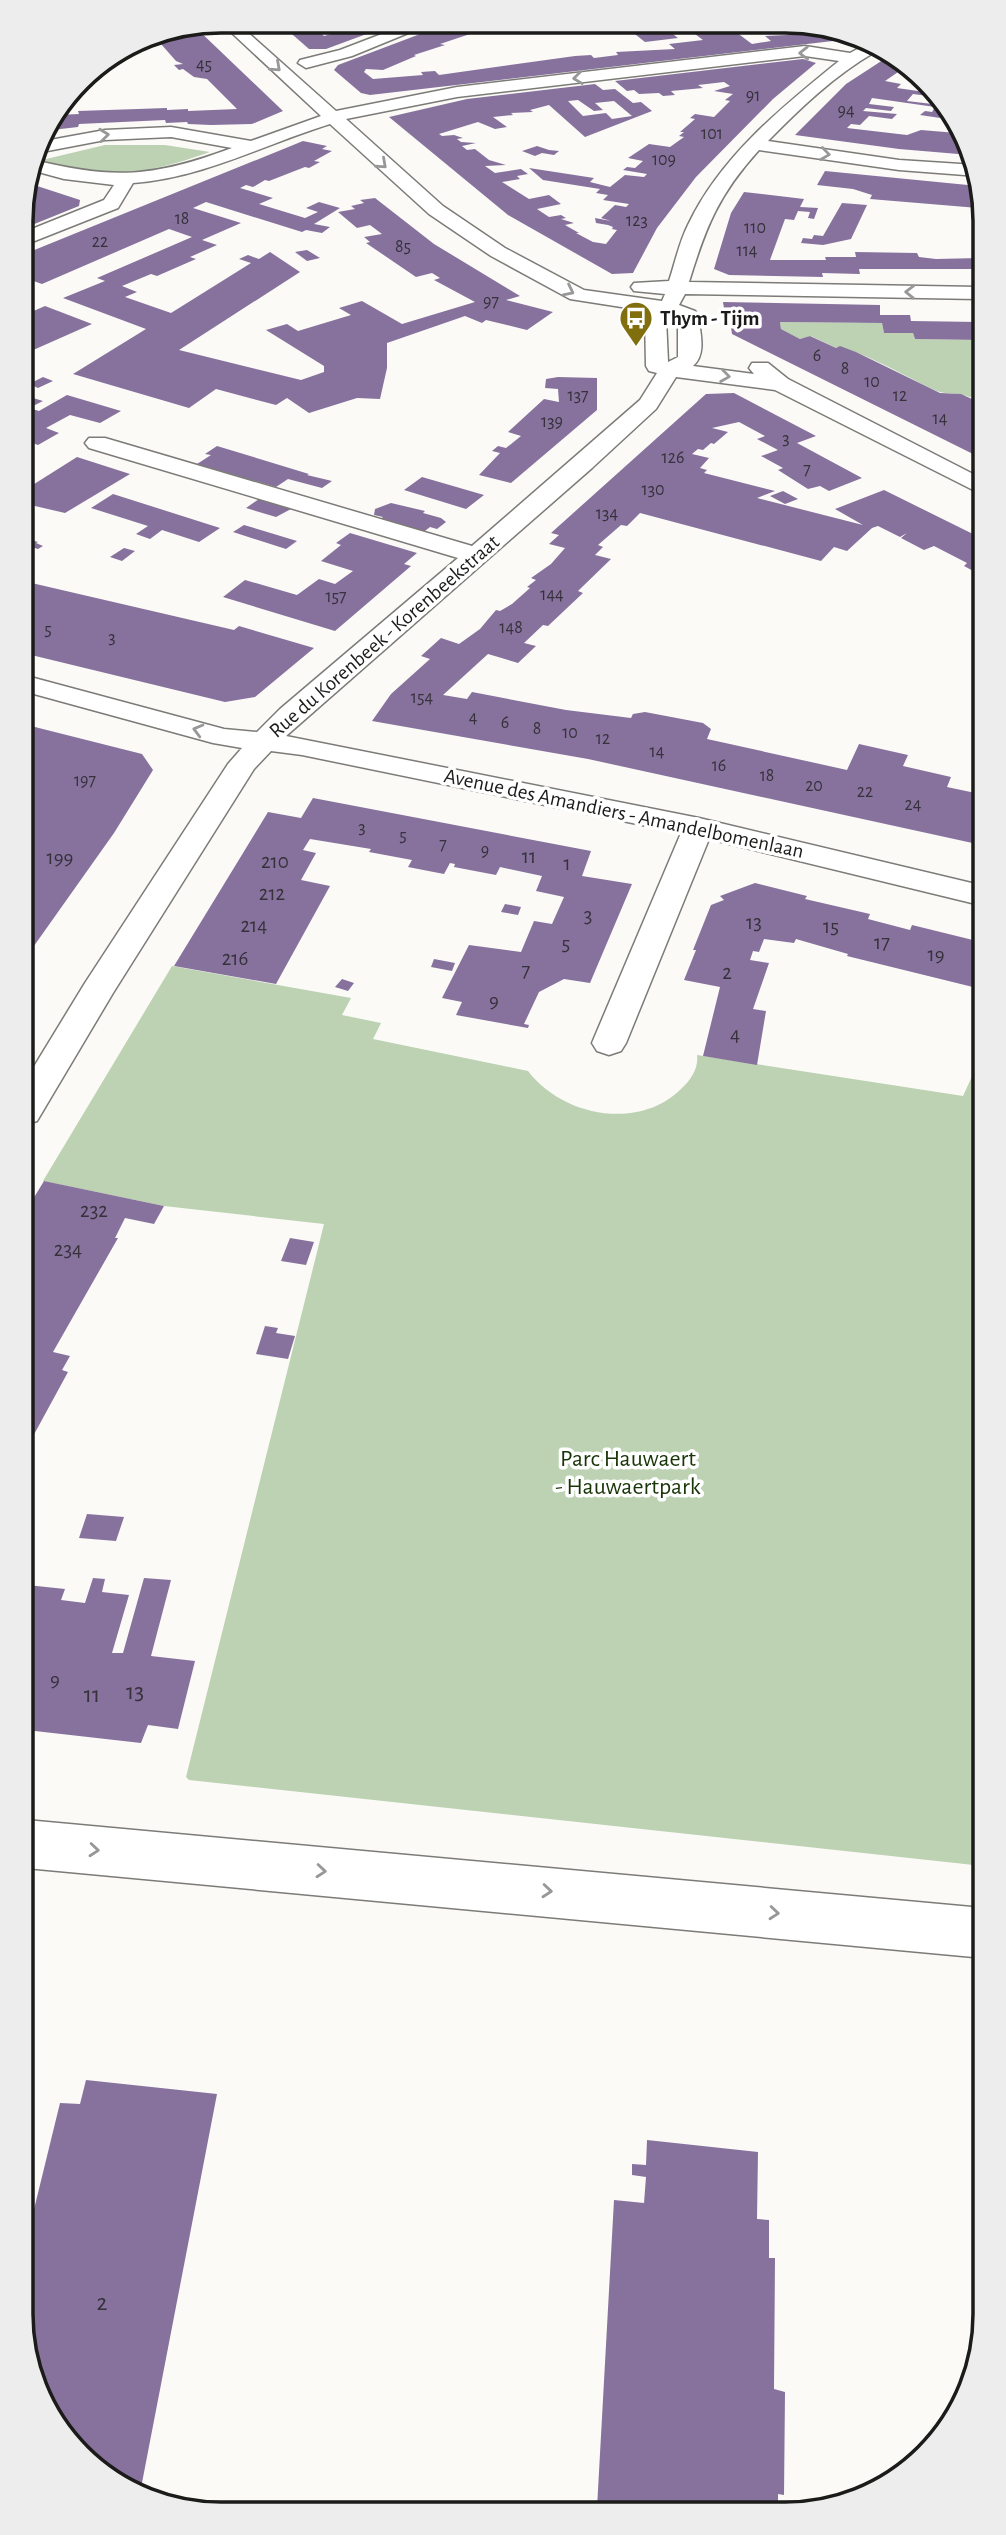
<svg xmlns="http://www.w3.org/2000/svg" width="1006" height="2535" viewBox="0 0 1006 2535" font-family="'Alegreya Sans',sans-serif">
<rect width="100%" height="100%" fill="#fbfaf7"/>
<path fill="#bcd2b2" d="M105 145H165L210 152C148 174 105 181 42 160Z
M780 322 882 323 884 333H913L915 339 979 340V397C971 399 967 395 958 394 951 393 944 394 937 391 917 383 851 344 836 348L811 336 800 339 781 329Z
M172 966 351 998 342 1015 381 1023 373 1039 528 1071C563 1117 640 1131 682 1088 691 1080 699 1067 697 1055L963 1096 981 1057 983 1866 189 1780 186 1777 324 1224 164 1206 43 1181Z"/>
<path fill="#87729d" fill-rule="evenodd" d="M277 21 313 22 310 24 324 36 331 34 325 32 336 28 342 30 349 27 343 26 355 22H399L326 49H309Z
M452 22 501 23 487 28H471L473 33 440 44 445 45 414 55 416 56 383 70 366 69 364 72 373 79 423 75 421 72 435 71 439 75 575 56 591 55 594 58 618 55 616 52 675 49 669 44 703 40 691 31 700 24H720L709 32H736L752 44 771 41 765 36 808 34 788 30 781 33 758 26H750L745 30 722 28 727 24 814 25 826 26 850 39 370 95 361 93 334 70 338 65Z
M637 24 655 27 648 31H669L678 38 645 42 631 31H646L629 28Z
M194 26 283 111 252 124 211 125 188 124 187 122 166 123 165 120 79 124 78 127 43 131 57 115 79 114 78 111 167 108V110L188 109V111L237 109 207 79 194 77 183 69 179 70 174 65 183 64 176 61 153 35Z
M886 58 904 68 885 81 901 84 897 88 925 92 928 88 932 89 936 97 913 94 907 101 941 105 952 124 942 120 947 119 920 115 925 111 932 112 935 107 872 98 869 104 894 107 891 111 866 108 863 111 897 114 892 119 869 116 860 125 851 124 847 128 907 135 921 130 957 133 970 155 899 149 795 135 846 84Z
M803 59 816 63 773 99 696 177 657 228 633 273 612 274 508 215 389 117 467 99 595 84 603 90 615 89 633 103 641 102 652 111 585 137 549 105 530 110 533 112 511 113 513 115 493 117 507 127 495 129 478 122 439 134 442 136 454 135 463 138 457 139 461 142 476 143 462 146 467 150 475 149 489 160 506 165 485 166 495 173 521 169 528 174 517 176 520 179 502 182 529 199 549 195 561 204 537 209 549 217 561 215 566 218 561 219 574 223 565 225 579 233H576L593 242 606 244 617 230 612 229 613 227 608 225 596 223 595 218 611 221 601 218 615 205 626 207 629 204 603 200 608 195 596 193 600 189 543 180 529 168 594 178 590 182 610 187 625 175 644 177 647 174 623 170 627 167 635 168 643 161 628 158 649 144 670 147 684 137 679 136 684 132H680L695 119 690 118 695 114 714 117 730 101 725 100 733 94 714 91 730 86 724 82 698 85 703 88 671 91 675 95 663 96 659 93 639 94 634 90 627 91 615 81ZM578 100 594 111 603 110 595 103 614 101 632 116 612 119 606 113 583 116 568 101Z
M303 141 327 146 322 149 332 151 314 161 320 162 309 168 305 167 269 181 265 180 253 187 246 185 240 188 273 198 259 204 305 218 318 212 306 208 319 202 340 208 314 224 330 227 322 233 306 230 302 232 206 202 193 208 241 223 202 240 217 245 190 257 196 259 157 276 151 274 122 286 137 292 125 297 171 313 251 263 239 259 248 255 259 259 270 252 300 272 179 350 301 380 324 372V366L266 330 287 324 298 331 351 315 339 308 362 301 402 324 475 302 434 280 440 278 432 273 416 277 366 243 370 242 364 237 382 234 370 225 357 228 338 212 355 209 351 206 364 203 360 200 375 198 434 244 520 296 506 300 553 312 527 330 486 320 482 323 465 316 387 343V368L380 399 357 398 309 413 287 398 276 405 216 389 189 408 73 374 146 329 63 298 105 281 97 278 192 237 169 229 42 284 22 277V255Z
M537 146 549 150 559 151 554 155 542 153 535 156 522 151Z
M825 171 978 186V208L870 199 872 195 853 189 817 185Z
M28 183 80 200 79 206 22 229 21 210 33 206 22 204Z
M744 192 804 199 800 207 818 208 814 219 808 218 810 212 798 211 794 220 785 219 770 260H826L825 257H856L855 252 917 253 919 257 936 259 979 258V269H859L860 274 822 273 823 277 729 275 714 269 731 213Z
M842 203 867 205 851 239 823 245 801 243 803 238 812 239 814 235 823 236Z
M307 250 320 258 307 261 295 252Z
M723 302 880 305V315H910L911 321 979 322V340L915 339 913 333H884L882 323 780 322 781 329 800 339 810 336 836 348 840 346 856 352 940 393 961 394 972 399 979 396 977 411 979 412V457L732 334 730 321H726Z
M45 306 92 324 22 355V316Z
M43 377 53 381 38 388 29 384Z
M558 377 597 378V410L511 483 479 475 500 453 492 451 498 446 506 448 521 436 508 432 544 399 559 402 558 389 545 388 546 379Z
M734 393 816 436 797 443 862 478 829 491 820 486 808 489 778 470 783 468 761 456 778 450 757 439 765 436 739 422 712 428 728 432 714 444 711 443 703 450 698 449 692 454 709 458 700 468 707 470 704 473 775 491 757 498 863 525 835 509 884 490 979 537V574L964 566 967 563 934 546 924 550 901 538 907 533 900 537 878 526 872 528 847 551 834 547 821 561 640 513 627 526 621 525 598 545 603 547 595 555 611 559 578 591 583 593 566 609 548 626 543 625 524 643 536 646 518 663 488 654 443 695 467 699 472 692 566 710 631 718 633 714 645 712 703 723 711 729 707 739 847 770 859 744 908 755 903 766 951 777 947 787 980 794V835L977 844 588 759 372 721 391 694 430 659 421 656 441 638 459 644 480 629 496 610 500 611 512 604 530 588 527 587 536 580 531 578 551 564 565 548 549 544 559 535 551 533 706 394Z
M67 395 121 411 100 423 70 415 46 428 59 433 38 445 22 439V405L33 398 43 401 29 408 39 411Z
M217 446 309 474 307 475 332 481 322 488 288 479 276 487 197 464 211 455 205 454Z
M77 457 130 474 65 513 22 503V493L33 486H31Z
M422 477 484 495 466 509 404 490Z
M783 491 798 499 785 504 770 496Z
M113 494 220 528 199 542 162 530 150 539 136 534 148 526 91 508Z
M259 499 291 509 276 517 246 508Z
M391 503 425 511 423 513 441 518 446 522 437 529 430 527 421 534 378 521 383 517 374 515 375 509Z
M244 525 297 541 286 549 233 532Z
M350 533 417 553 404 564 411 566 335 631 223 597 245 580 297 595 319 579 335 584 353 571 321 561 341 545 336 543Z
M22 537 38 542 36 543 43 546 38 549 31 547 22 553Z
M124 548 135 551 122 561 110 557Z
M23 581 234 630 239 626 314 648 255 697 225 702 23 653Z
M23 724 142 754 153 770 114 833 24 960 23 805 33 793 23 790Z
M313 798 591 851 582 876 632 884 590 983 564 979 539 992 524 1024 529 1025 528 1028 456 1015 462 1002 442 998 469 945 521 952 534 921 552 924 564 897 536 891 542 876 500 867 496 875 454 867 455 864 450 863 444 874 408 867 412 860 369 852 371 849 310 839 303 850 316 853 301 880 330 886 276 984 174 966 268 812 301 818Z
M755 883 807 896 805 899 870 914 868 919 910 930 912 925 981 942V989L847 956 848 954 796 939 794 943 764 939 759 952 753 951 750 960 769 963 753 1009 766 1011 757 1065 703 1056 720 987 684 980 696 950H693L711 905 724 900 720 896Z
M505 904 521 907 518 915 501 912Z
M434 959 455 963 452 971 431 967Z
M342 979 354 983 348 991 335 987Z
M44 1181 164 1206 154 1224 125 1218 115 1238H118L53 1352 70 1356 62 1370 68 1372 25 1451 24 1214Z
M290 1238 314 1242 306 1265 281 1261Z
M265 1326 278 1328 276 1333 295 1336 288 1359 256 1354Z
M87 1514 124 1517 116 1541 79 1538Z
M93 1578 105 1579 102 1592 129 1595 112 1653H123L144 1578 171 1580 151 1656 195 1661 178 1729 148 1725 141 1743 26 1730 27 1585 65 1589 61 1600 85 1603Z
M86 2080 217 2094 141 2488 80 2456 28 2365 27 2238 60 2103 80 2104Z
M647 2140 758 2152 757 2219 769 2220V2258H775L774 2389 785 2392 784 2495 778 2494V2508H597L614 2200 644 2203 646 2177 632 2175V2164L646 2165Z"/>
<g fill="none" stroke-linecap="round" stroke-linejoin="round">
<defs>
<path id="minor" d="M219 21H235L336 111 457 87 805 46 850 53 863 46 875 52C835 75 800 108 768 141L899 160 976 165 978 176 899 170 759 150C719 194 706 226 689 282L979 287V299L685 294 679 305 695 311 698 315C700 332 707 354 693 366L754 374 749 368 752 363H768L788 379 979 477V493L775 390 676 377 656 409 592 468 286 736 699 818 980 885V905L709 839 626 1043 621 1051 609 1055 597 1051 592 1043 681 833 302 755 271 751 254 769 113 993 37 1121 24 1125V1083L85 983 228 764 242 748 213 743 23 691V675L224 729 257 732 280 709 458 558 89 448 85 443 89 438H105L472 546 640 400 657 373 649 371 646 366 645 315 647 311 570 299 491 256 429 214 330 124C262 145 206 177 133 183L118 208 22 246V233L104 200 114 185 64 179 31 170 34 160C115 180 154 177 232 148L171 137 105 140 37 153 39 142 105 130 171 127 251 141 321 116ZM805 56 839 61C782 107 720 157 688 225 679 243 675 263 669 281L634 283 631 287 634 291 665 294 662 301 584 290 505 248 443 206 346 119 457 97ZM670 315 678 318V357L668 362 666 318Z
M413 22H435L352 56 306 68 298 63 300 60 340 50Z
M26 1820 983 1908 984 1958 26 1868Z"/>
</defs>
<use href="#minor" stroke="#7c7b78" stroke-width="3"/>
<use href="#minor" fill="#fff" fill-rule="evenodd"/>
</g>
<defs><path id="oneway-chevron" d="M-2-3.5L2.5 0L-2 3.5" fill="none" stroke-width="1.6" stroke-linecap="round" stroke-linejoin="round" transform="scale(1.75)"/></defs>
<g stroke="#989898">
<use href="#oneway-chevron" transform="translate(804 53) rotate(179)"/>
<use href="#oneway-chevron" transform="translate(276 67) rotate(42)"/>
<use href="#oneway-chevron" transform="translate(578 78) rotate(173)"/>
<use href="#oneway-chevron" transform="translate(104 135) rotate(-6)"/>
<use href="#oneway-chevron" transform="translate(825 154) rotate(8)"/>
<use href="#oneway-chevron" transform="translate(382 164) rotate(42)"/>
<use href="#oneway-chevron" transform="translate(569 291) rotate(26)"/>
<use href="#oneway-chevron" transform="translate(910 292) rotate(-179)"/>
<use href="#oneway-chevron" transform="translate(725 376) rotate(8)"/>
<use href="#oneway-chevron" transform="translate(198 730) rotate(-165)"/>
<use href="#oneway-chevron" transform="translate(94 1850) rotate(5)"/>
<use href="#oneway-chevron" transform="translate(321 1871) rotate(5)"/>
<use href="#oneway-chevron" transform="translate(547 1891) rotate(5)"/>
<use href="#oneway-chevron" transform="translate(774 1913) rotate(5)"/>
</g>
<defs>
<symbol id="bus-pin" viewBox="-11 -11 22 30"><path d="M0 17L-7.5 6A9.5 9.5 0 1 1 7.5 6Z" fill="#816f0d" stroke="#fff"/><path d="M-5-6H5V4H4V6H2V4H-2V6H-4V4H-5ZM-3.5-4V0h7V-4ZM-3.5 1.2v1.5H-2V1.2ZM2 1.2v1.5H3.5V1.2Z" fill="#fff"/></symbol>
</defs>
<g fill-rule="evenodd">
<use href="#bus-pin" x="617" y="299" width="38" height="52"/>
</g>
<g text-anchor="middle" stroke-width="7" stroke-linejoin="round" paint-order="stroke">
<g font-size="18" fill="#36313b">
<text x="204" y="70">45</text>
<text x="753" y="101">91</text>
<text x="846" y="116">94</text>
<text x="712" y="139">101</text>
<text x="664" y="165">109</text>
<text x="182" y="224">18</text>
<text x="637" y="226">123</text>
<text x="755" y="233">110</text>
<text x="100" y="247">22</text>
<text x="403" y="252">85</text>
<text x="747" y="256">114</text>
<text x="491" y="307">97</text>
<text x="817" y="361">6</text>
<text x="845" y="374">8</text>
<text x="872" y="387">10</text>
<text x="578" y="401">137</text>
<text x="900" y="401">12</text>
<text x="940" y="424">14</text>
<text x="552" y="427">139</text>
<text x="786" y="444">3</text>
<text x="673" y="463">126</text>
<text x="807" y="475">7</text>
<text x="653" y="495">130</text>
<text x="607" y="519">134</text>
<text x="552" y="600">144</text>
<text x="336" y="602">157</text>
<text x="511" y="633">148</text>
<text x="48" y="635">5</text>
<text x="112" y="643">3</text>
<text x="422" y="703">154</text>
<text x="473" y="723">4</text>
<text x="505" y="728">6</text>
<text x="537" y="734">8</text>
<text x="570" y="738">10</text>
<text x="603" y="744">12</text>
<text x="657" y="757">14</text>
<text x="719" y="771">16</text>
<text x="767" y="781">18</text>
<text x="85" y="786">197</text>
<text x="814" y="791">20</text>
<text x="865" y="797">22</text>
<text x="913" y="810">24</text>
<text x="362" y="833">3</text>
<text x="403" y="841">5</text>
<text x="443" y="850">7</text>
<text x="485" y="856">9</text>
</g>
<g font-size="21" font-weight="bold" fill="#1b1b1a" stroke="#fff" text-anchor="start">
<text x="660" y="325">Thym - Tijm</text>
</g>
<g font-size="21" fill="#1b1b1a" stroke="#fff">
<text transform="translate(384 636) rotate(-41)" y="7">Rue du Korenbeek - Korenbeekstraat</text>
<text transform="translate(624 813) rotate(12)" y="7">Avenue des Amandiers - Amandelbomenlaan</text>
</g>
<g font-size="21" fill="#36313b">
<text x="529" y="863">11</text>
<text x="60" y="864">199</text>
<text x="275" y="868">210</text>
<text x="567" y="870">1</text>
<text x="272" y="900">212</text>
<text x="588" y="922">3</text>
<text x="754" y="929">13</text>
<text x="254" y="932">214</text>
<text x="831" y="933">15</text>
<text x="882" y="949">17</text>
<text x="566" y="950">5</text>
<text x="936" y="961">19</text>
<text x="235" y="965">216</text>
<text x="526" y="977">7</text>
<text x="727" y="979">2</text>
<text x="494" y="1007">9</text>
<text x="735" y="1041">4</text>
<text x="94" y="1217">232</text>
<text x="68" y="1256">234</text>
<text x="55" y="1686">9</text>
</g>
<g font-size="24" fill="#183508" stroke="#fff">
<text x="628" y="1466">Parc Hauwaert<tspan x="628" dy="28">- Hauwaertpark</tspan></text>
</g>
<g font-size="24" fill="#36313b">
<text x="135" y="1699">13</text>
<text x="92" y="1702">11</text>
<text x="102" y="2310">2</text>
</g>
</g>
<path d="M0 0H1006V2535H0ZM221 33H785A188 188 0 0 1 973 221V2314A188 188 0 0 1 785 2502H221A188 188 0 0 1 33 2314V221A188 188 0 0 1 221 33Z" fill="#ededed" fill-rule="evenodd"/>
<path fill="none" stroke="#1b1b1a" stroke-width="3.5" d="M221 33H785A188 188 0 0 1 973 221V2314A188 188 0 0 1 785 2502H221A188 188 0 0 1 33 2314V221A188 188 0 0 1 221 33Z"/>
</svg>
